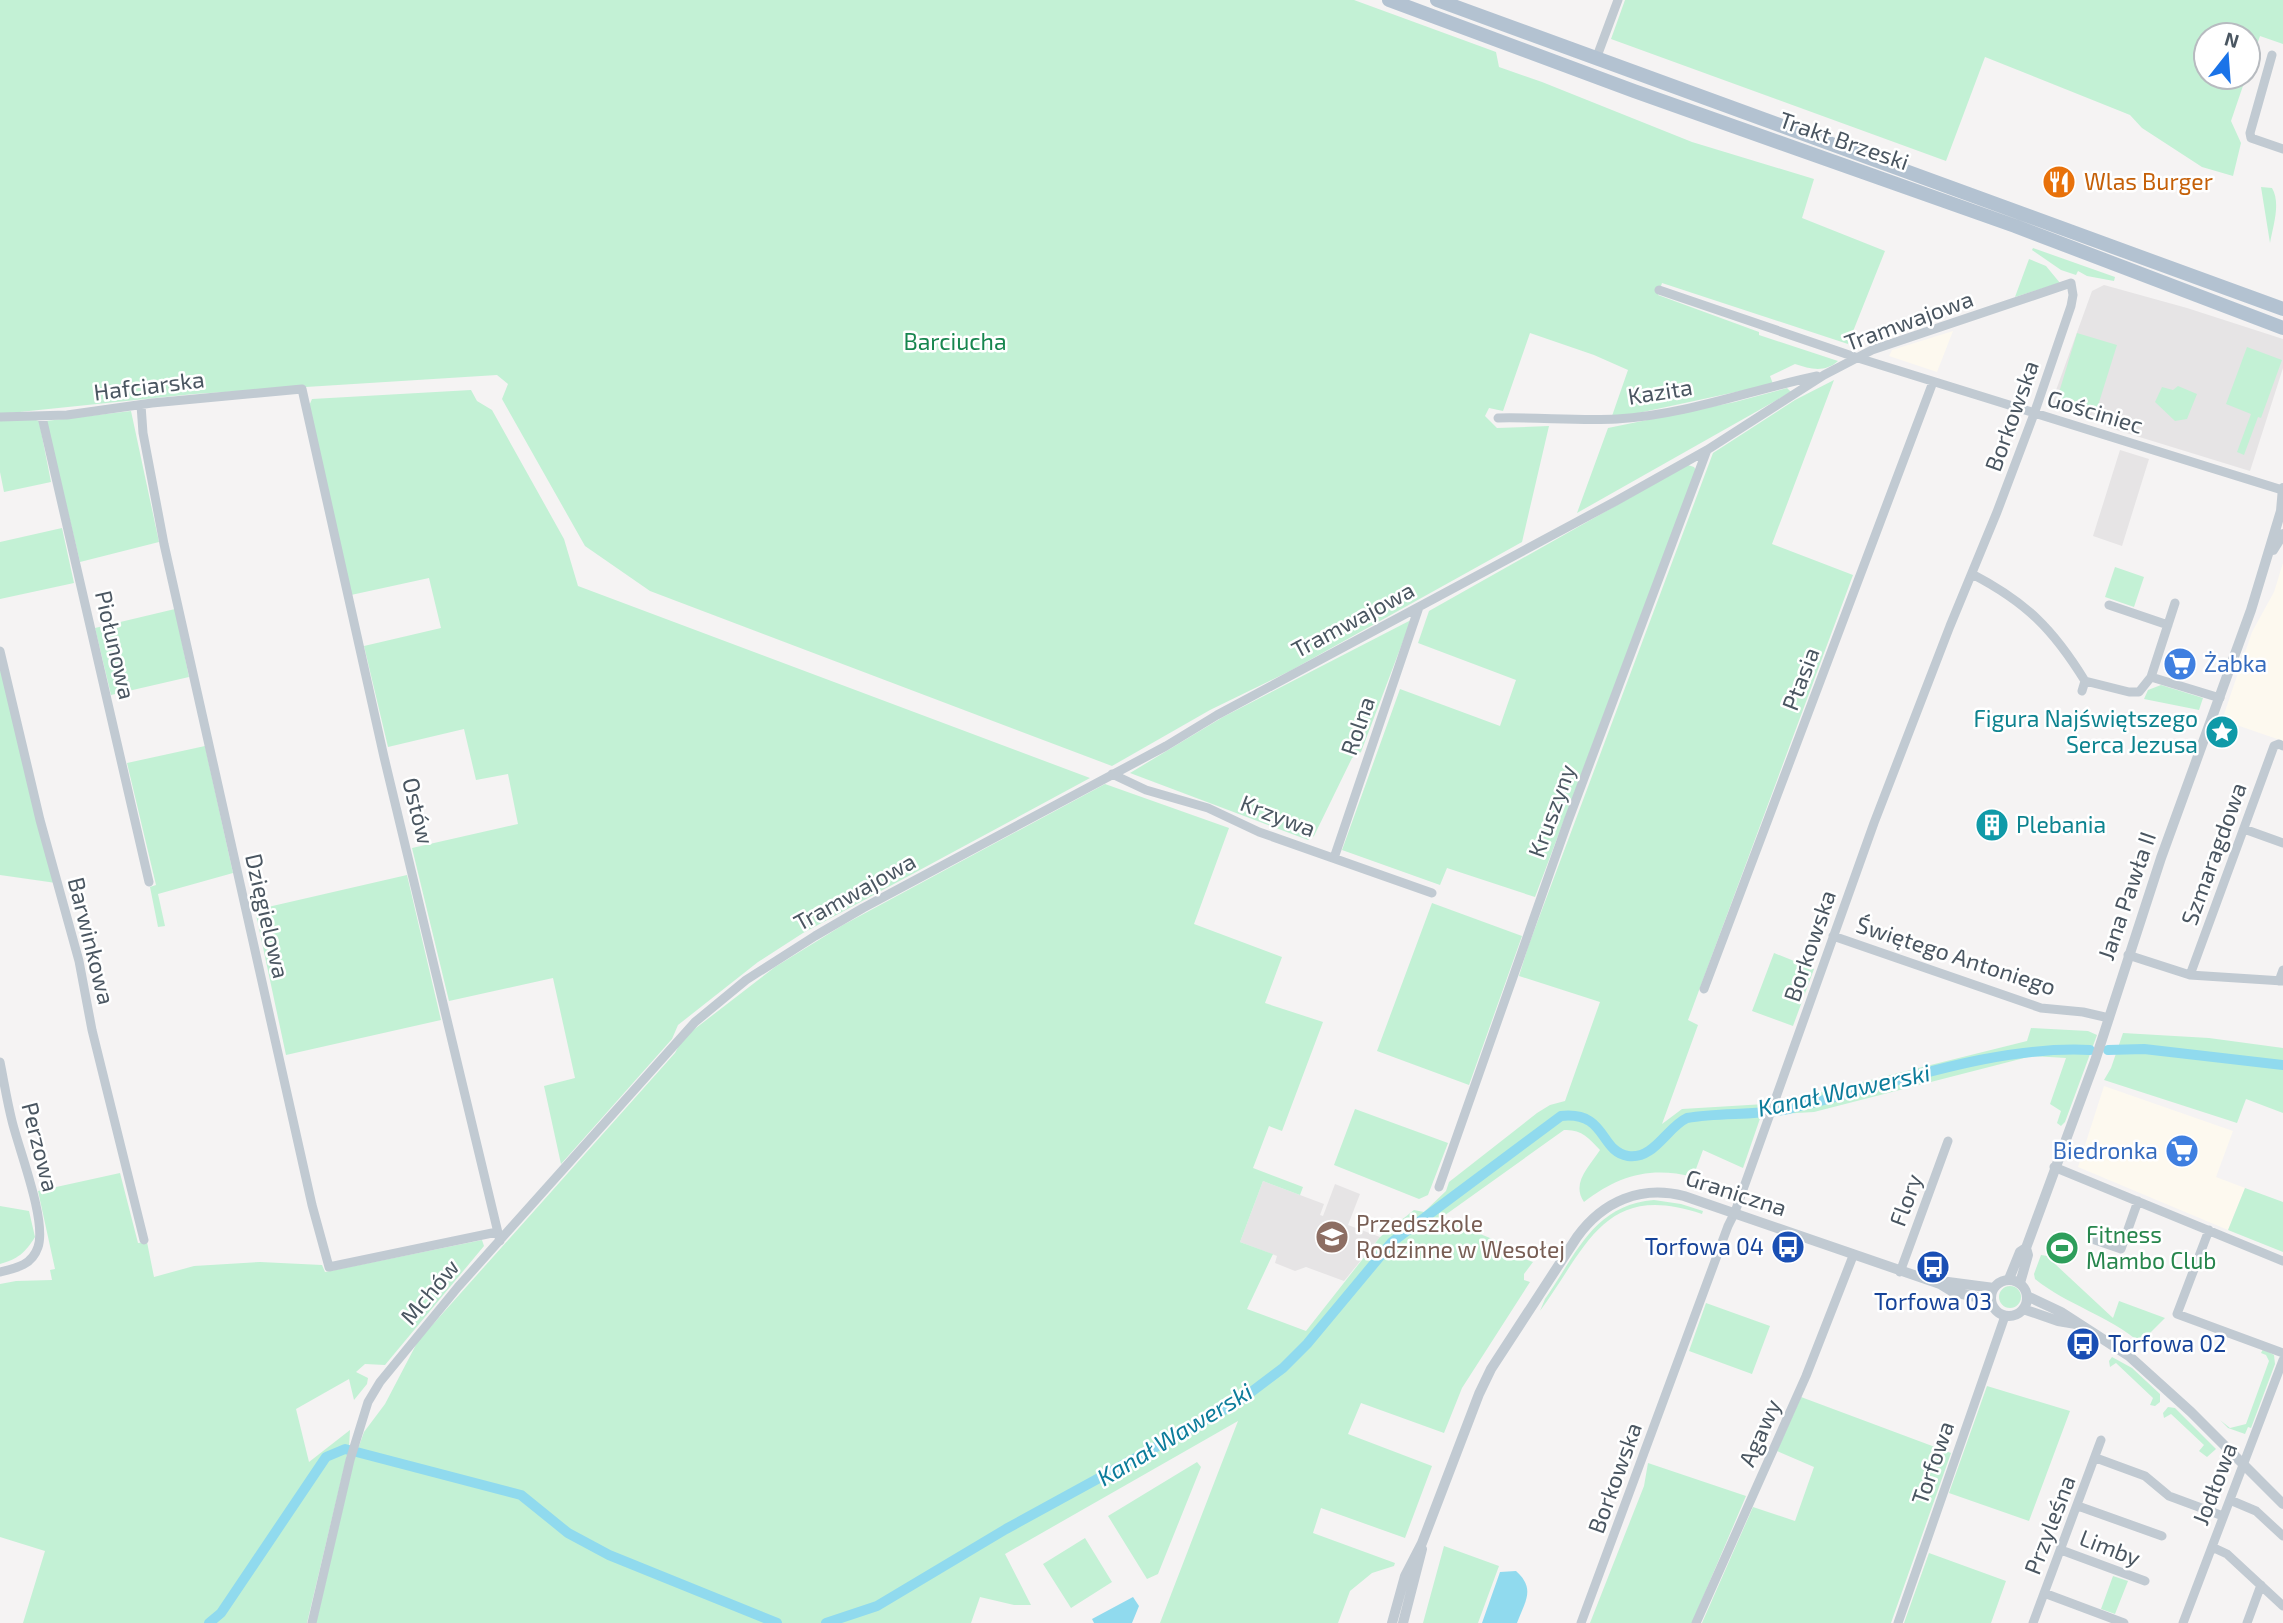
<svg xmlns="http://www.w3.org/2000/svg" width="2283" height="1623" viewBox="0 0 2283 1623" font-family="'Exo 2',sans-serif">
<rect width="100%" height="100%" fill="#f5f3f3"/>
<path fill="#fdf9ef" d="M1953 331 1937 372 1889 356 1892 350Z
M2283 563V741L2222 720 2252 632 2274 592Z
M2104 1086 2233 1131 2216 1177 2245 1188 2228 1230 2078 1167Z"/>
<path fill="#e6e4e5" d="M2104 285 2187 308 2283 339V368L2250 471 2107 427V425L2055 409 2051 404 2092 291Z
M2120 450 2149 459 2122 546 2093 536Z
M1263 1181 1324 1204 1320 1215 1323 1216 1335 1184 1360 1194 1348 1225 1380 1237 1344 1281 1306 1267 1295 1271 1275 1263 1277 1256 1240 1242Z"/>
<path fill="#c3f1d5" d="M0 0H1354L1496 52 1499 67 1542 82 1692 142 1814 179 1802 218 1885 251 1848 344 1662 283 1658 295 1759 332V335L1838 361C1825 373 1810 369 1795 364L1770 376 1773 384 1629 415 1612 416 1628 370 1594 355 1530 333 1503 411 1489 408 1485 416 1497 428 1549 426 1522 542 1290 671 1210 710 1112 766 650 591 585 546 502 399 508 384 497 375 194 394 0 414Z
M1625 0H2283V44L2260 36 2248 70V35H2206V77H2246L2231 121 2241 143 2233 176 2202 167 2142 128 2130 115 1985 57 1946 161 1611 39Z
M2261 187 2272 188C2281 203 2273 226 2270 243Z
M2033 248 2115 277 2114 281 2087 276 2078 271 2076 275 2061 270 2032 250Z
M2029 259 2046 266 2060 283 2015 297Z
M2077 333 2117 345 2096 412 2057 399Z
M2247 347 2282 360 2261 418 2258 417 2244 455 2237 452 2251 414 2226 404Z
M1834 380 1772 544 1853 575 1688 1020 1698 1025 1662 1124 1682 1109 1765 1104 1743 1168 1703 1150 1693 1177C1650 1166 1618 1176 1584 1202 1571 1183 1589 1167 1600 1150 1589 1138 1581 1129 1564 1130L1441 1218 1512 1247 1510 1254 1533 1262 1524 1274V1280L1530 1282 1462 1388 1444 1433 1361 1403 1348 1434 1432 1466 1405 1538 1321 1508 1313 1533 1395 1563 1394 1566 1372 1573 1350 1591 1338 1623H1160L1238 1421 1005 1554 1031 1605H1014L980 1597 971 1623H316L354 1460 364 1432 385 1404 418 1341 675 1053 683 1038 775 967 843 925 1105 784 1229 828 1194 924 1282 957 1265 1003 1323 1022 1282 1131 1269 1126 1253 1168 1303 1187 1300 1195 1263 1181 1240 1242 1273 1254 1247 1309 1306 1331 1380 1237 1414 1210 1424 1212 1446 1191 1449 1182 1537 1113 1550 1105 1565 1101 1600 1002 1519 976 1528 947 1713 453 1795 400Z
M2178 386 2197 394 2187 419 2175 421 2155 402 2162 387 2173 390Z
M1787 388 1791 392 1577 513 1608 428 1735 402Z
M471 390 477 401 492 410 564 539 578 586 1090 778 803 933 758 962 678 1025 672 1039 561 1164 544 1086 575 1078 553 978 449 1001 412 848 518 824 508 774 476 780 464 729 388 747 364 646 441 628 429 578 351 595 309 406 312 399Z
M131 411 159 542 80 562 46 421Z
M33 419 39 421 51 482 4 492 0 472V420Z
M1688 465 1694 467 1696 470 1535 897 1447 868 1440 885 1342 850 1400 689 1500 726 1516 680 1418 643 1429 611Z
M62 528 74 583 0 599V542Z
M2115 567 2144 577 2134 607 2105 597Z
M175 609 189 677 111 695 95 628Z
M1411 620 1361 752 1352 758 1314 836 1308 840 1130 773 1223 717Z
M0 668 56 883 0 875Z
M2161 685 2203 698 2199 710 2144 699 2148 690Z
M205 746 233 873 158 894 165 926 158 927 150 887 156 885 127 763Z
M407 875 441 1020 286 1055 255 910Z
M1432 903 1522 936 1469 1085 1377 1051Z
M1774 953 1814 969 1793 1026 1752 1011Z
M2031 1028 2088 1031 2097 1035 2065 1122 2061 1126 2057 1123 2061 1111 2050 1104 2066 1058 2032 1056 1814 1112 1780 1114 1782 1104 1786 1101 2027 1041Z
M2123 1033 2209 1038 2283 1048V1113L2246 1099 2237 1123 2104 1080 2111 1068Z
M1355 1109 1448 1143 1428 1195 1419 1199 1334 1165Z
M120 1173 138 1243 147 1242 154 1277 194 1266 260 1262 322 1265 325 1272 482 1240 484 1246 385 1365 365 1364 356 1372 368 1378 367 1384 354 1400 349 1379 296 1409 309 1462 350 1430 349 1447 307 1623H23L45 1551 0 1537V1284L16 1281 52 1280 50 1270 55 1269 38 1191Z
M2245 1188 2283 1202V1252L2228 1230Z
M1654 1200 1681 1204 1703 1211 1702 1214C1605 1181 1588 1245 1540 1311L1545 1299C1576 1255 1593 1205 1654 1200Z
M0 1206 29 1211 35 1237C25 1253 18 1259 0 1264Z
M2041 1255 2054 1257 2055 1264 2113 1318 2119 1301 2165 1318 2140 1343C2110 1316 2067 1305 2035 1279L2034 1274Z
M1999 1297a11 11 0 1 1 22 0a11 11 0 1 1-22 0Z
M1706 1303 1770 1326 1752 1374 1689 1351Z
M2263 1349 2274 1355 2275 1364 2251 1428 2248 1427 2245 1434 2228 1428 2220 1420 2230 1428 2246 1424 2269 1361 2266 1355 2261 1353Z
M2112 1357 2132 1368 2160 1394V1402L2155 1406 2150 1405 2153 1398 2116 1363 2110 1367 2109 1361Z
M1987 1386 2070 1411 2029 1521 1949 1493Z
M1801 1397 1951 1453 1891 1623H1702L1753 1507 1795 1521 1814 1467 1777 1451Z
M2168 1407 2175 1408 2216 1449 2207 1457 2199 1451 2204 1445 2171 1414 2164 1418 2163 1413Z
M1197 1462 1201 1467 1158 1574 1147 1579 1108 1516Z
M1648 1463 1746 1496 1692 1623H1590L1644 1486Z
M1085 1538 1112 1582 1071 1608 1043 1564Z
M1444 1546 1499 1566 1478 1623H1423Z
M1929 1553 2006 1581 1991 1623H1904Z
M2113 1576 2128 1581 2115 1614 2101 1609Z"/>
<path fill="#90daee" d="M1516 1571C1536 1589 1525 1601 1517 1623H1482L1500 1572Z
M1133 1597 1139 1606 1132 1623H1094L1092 1619Z"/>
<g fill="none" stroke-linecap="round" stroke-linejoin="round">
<path stroke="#90daee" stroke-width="10" d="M2108 1050 2144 1049 2283 1065
M209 1623 221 1613 326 1457 345 1449 521 1495 568 1533 609 1555 777 1623
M826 1623 877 1606 1006 1529 1238 1402 1283 1368 1307 1344 1392 1242 1561 1116C1607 1111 1599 1151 1628 1156 1654 1160 1667 1127 1687 1118 1720 1112 1754 1116 1788 1109 1885 1087 1991 1045 2090 1050"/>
<path stroke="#c1cad2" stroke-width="9" d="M2272 55 2250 133 2251 138 2283 149
M1596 59 1618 0
M1659 290 1858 358 2282 490
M141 405 143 433 164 544 312 1205 329 1267 497 1232
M0 417 67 415 152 403 302 389 384 757 500 1241
M42 417 149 882
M1498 418C1537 417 1578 421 1617 419 1686 415 1750 390 1817 376
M1972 574C2026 602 2053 629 2085 681L2082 691
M2175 603 2151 677 2220 698
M2109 605 2168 625
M0 651 40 820 79 961 92 1030 144 1240
M2085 681 2129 692H2139L2151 677
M1112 774 1146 790 1208 808 1259 832 1432 893
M2244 829 2283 843
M1334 858 1419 607
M1833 936 2041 1008 2083 1012 2109 1018
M2128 955 2190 975 2283 981
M2190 975 2274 746 2279 744 2283 746
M2279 981 2283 970
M1704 989 1933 382
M0 1062C4 1082 7 1101 12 1121 19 1150 47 1221 38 1247 32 1265 17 1268 0 1272
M2054 1167 2283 1261
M1439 1187 1568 821 1707 450
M2209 1230 2177 1314 2283 1353
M2095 1240 2121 1249 2138 1201
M1900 1272 1948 1141
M2096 1458 2145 1476 2169 1496 2223 1516
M2230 1500 2256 1511 2283 1536
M2078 1506 2162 1536
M2212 1547 2227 1554 2283 1606
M2061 1550 2145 1581
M2044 1593 2124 1623
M312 1623 350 1460 368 1402 380 1382 458 1287 695 1022 746 980 815 936 863 908 1166 746 1217 715 1616 501 1707 450 1824 375 1872 350 2071 283 2073 295 2071 306 2034 414 1997 512 1950 626 1874 823 1735 1212 1728 1226 1581 1623
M1696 1623 1806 1376 1853 1256
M1898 1623 2005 1316
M2033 1623 2101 1440
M2183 1623 2283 1360
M2247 1623 2261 1585"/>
<path stroke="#c1cad2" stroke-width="10" d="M2273 550 2283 534
M2009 1279 2020 1252 2026 1248 2095 1061 2161 858 2251 610 2281 511 2283 488
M1991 1298a18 18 0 1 1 36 0a18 18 0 1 1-36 0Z
M2020 1283 2028 1255 2026 1248
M1940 1284 1948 1282 1994 1288
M2027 1296 2061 1312 2129 1356 2191 1412 2283 1504
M2023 1309 2058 1321 2076 1324
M1392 1623 1405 1576 1422 1543 1479 1394 1491 1369 1577 1237C1603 1201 1641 1185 1684 1196L1940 1284 1953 1292 1990 1300
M1403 1623 1422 1549"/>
<path stroke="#b3c2d1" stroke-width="14" d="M1389 0 1634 91 2015 226 2283 328
M1437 0 2283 309"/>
</g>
<defs>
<symbol id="restaurant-disc" viewBox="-11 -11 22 22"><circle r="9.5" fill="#e8710a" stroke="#fff"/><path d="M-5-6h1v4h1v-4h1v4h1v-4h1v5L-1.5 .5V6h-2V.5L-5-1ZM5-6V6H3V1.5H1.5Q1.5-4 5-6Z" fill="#fff"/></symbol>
<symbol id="supermarket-disc" viewBox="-11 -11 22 22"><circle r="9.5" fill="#3f7fe0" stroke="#fff"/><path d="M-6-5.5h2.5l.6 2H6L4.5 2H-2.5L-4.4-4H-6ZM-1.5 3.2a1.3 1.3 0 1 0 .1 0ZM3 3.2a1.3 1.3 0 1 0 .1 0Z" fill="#fff"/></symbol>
<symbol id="sight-disc" viewBox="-11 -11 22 22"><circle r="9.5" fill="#0f9aa8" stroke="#fff"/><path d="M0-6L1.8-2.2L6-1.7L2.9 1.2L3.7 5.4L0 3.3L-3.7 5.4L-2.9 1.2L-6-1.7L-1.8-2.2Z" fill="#fff"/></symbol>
<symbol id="building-disc" viewBox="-11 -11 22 22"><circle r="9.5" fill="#0f9aa8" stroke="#fff"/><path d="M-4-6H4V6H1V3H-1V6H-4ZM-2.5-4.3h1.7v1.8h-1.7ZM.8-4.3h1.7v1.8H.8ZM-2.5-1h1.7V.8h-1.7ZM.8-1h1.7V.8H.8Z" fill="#fff"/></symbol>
<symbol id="school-disc" viewBox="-11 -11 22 22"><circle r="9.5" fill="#8d6e63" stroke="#fff"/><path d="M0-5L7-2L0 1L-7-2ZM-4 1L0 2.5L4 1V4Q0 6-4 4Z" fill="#fff"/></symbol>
<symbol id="bus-disc" viewBox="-11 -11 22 22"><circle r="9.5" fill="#1a4fb4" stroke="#fff"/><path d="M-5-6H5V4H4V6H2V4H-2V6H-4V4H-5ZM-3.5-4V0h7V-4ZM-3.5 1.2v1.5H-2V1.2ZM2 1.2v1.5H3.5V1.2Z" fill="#fff"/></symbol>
<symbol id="stadium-disc" viewBox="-11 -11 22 22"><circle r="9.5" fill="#2e9e5b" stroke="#fff"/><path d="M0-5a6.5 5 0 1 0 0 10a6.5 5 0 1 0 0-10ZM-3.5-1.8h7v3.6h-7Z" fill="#fff"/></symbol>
</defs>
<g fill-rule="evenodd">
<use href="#restaurant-disc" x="2040" y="163" width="38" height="38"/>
<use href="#supermarket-disc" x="2161" y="645" width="38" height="38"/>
<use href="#sight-disc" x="2203" y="713" width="38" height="38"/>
<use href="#building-disc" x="1973" y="806" width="38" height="38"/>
<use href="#supermarket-disc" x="2163" y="1132" width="38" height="38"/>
<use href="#school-disc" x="1313" y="1218" width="38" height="38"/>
<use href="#bus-disc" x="1769" y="1228" width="38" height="38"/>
<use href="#stadium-disc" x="2043" y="1229" width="38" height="38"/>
<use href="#bus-disc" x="1914" y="1248" width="38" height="38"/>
<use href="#bus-disc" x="2064" y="1325" width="38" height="38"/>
</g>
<g text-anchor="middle" stroke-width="5" stroke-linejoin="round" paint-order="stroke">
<g font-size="23" fill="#4a5661" stroke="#fff">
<text transform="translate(1844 141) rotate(19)" y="8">Trakt Brzeski</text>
<text transform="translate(1909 321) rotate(-20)" y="8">Tramwajowa</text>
<text transform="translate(149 386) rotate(-7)" y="8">Hafciarska</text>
<text transform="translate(1660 392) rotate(-9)" y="8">Kazita</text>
<text transform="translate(2095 412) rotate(17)" y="8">Gościniec</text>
<text transform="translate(2012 416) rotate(-70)" y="8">Borkowska</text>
<text transform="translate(1353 620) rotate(-28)" y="8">Tramwajowa</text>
<text transform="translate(115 645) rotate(77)" y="8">Piołunowa</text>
<text transform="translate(1801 679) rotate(-69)" y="8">Ptasia</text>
<text transform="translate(1358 726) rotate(-71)" y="8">Rolna</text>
<text transform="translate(418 811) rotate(76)" y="8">Ostów</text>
<text transform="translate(1552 811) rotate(-70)" y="8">Kruszyny</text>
<text transform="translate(1278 816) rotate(21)" y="8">Krzywa</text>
<text transform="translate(2214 854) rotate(-70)" y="8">Szmaragdowa</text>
<text transform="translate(855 892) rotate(-29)" y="8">Tramwajowa</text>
<text transform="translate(2127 896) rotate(-71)" y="8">Jana Pawła II</text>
<text transform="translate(267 916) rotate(77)" y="8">Dzięgielowa</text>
<text transform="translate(91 941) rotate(76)" y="8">Barwinkowa</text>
<text transform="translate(1810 946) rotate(-71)" y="8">Borkowska</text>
<text transform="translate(1956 956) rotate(18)" y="8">Świętego Antoniego</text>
<text transform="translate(40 1147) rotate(76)" y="8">Perzowa</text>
<text transform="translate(1736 1193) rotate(18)" y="8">Graniczna</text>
<text transform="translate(1906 1200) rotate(-70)" y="8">Flory</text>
<text transform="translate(430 1292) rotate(-50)" y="8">Mchów</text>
<text transform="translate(1760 1433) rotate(-66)" y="8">Agawy</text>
<text transform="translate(1933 1463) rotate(-71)" y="8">Torfowa</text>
<text transform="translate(1615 1478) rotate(-70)" y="8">Borkowska</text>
<text transform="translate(2215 1484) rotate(-69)" y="8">Jodłowa</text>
<text transform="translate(2050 1525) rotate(-69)" y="8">Przyleśna</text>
<text transform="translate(2110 1548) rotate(21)" y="8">Limby</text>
</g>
<g font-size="23" fill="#c56008" stroke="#fff" text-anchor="start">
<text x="2084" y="190">Wlas Burger</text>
</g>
<g font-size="23" fill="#17864f" stroke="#fff">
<text x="955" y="350">Barciucha</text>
</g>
<g font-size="23" fill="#366cbe" stroke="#fff" text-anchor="start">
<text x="2204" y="672">Żabka</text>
<text x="2158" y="1159" text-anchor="end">Biedronka</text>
</g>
<g font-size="23" fill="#0d838f" stroke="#fff" text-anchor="end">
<text x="2198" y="727">Figura Najświętszego<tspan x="2198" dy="26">Serca Jezusa</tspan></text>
<text x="2016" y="833" text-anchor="start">Plebania</text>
</g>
<g font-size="23" fill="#785e54" stroke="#fff" text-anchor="start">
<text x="1356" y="1232">Przedszkole<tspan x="1356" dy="26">Rodzinne w Wesołej</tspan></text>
</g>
<g font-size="23" fill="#27864d" stroke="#fff" text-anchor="start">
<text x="2086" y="1243">Fitness<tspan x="2086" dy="26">Mambo Club</tspan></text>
</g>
<g font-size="23" fill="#164399" stroke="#fff" text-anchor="end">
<text x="1764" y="1255">Torfowa 04</text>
<text x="1933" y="1310" text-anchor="middle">Torfowa 03</text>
<text x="2108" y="1352" text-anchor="start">Torfowa 02</text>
</g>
<g font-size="24" font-style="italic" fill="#0c7c9b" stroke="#fff">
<text transform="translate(1844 1091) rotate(-12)" y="8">Kanał Wawerski</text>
<text transform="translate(1175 1435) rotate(-31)" y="8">Kanał Wawerski</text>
</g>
</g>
<g transform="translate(2227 56) rotate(17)"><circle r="33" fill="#ffffff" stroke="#b7bbc0" stroke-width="2"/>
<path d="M0-5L12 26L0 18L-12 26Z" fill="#1a73e8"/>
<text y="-10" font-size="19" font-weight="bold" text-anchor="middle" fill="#4a5661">N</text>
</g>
</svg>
